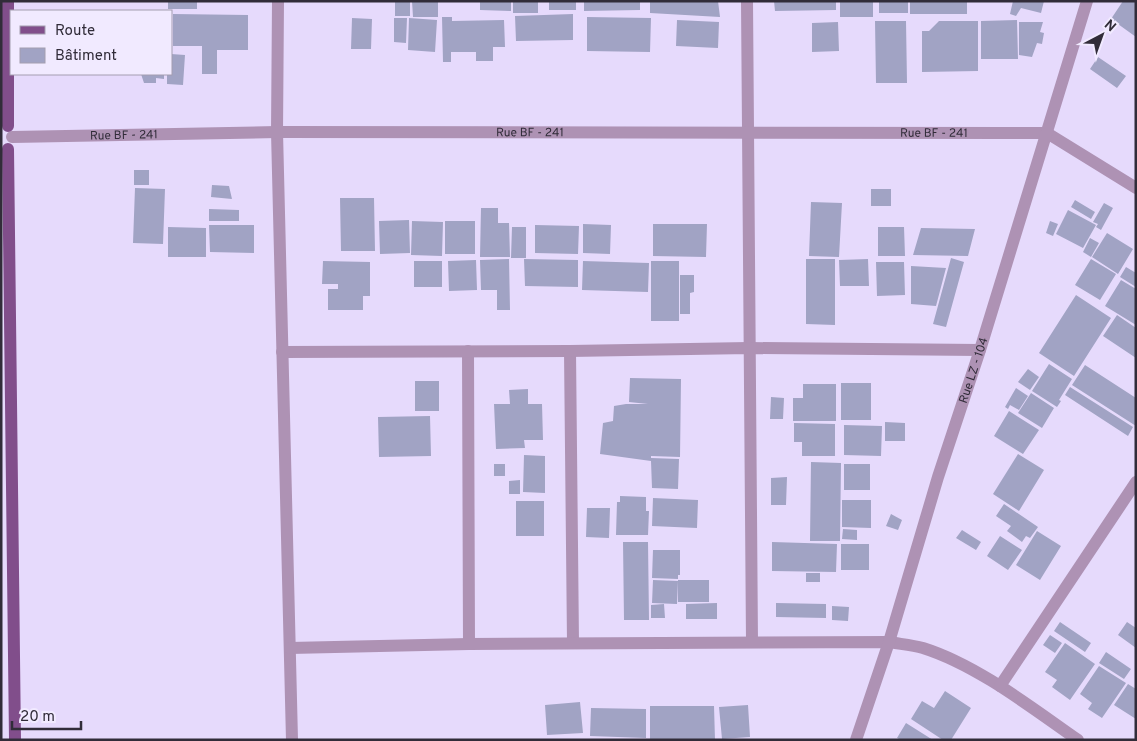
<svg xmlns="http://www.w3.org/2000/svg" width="1137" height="741" viewBox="0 0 1137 741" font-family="Overpass,sans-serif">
<rect width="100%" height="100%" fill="#e6dafc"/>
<path fill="#a1a3c4" d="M168 1H197V9H168Z
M395 1H410V16H395Z
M412 1H438V17H413Z
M480 1H511V11L480 10Z
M513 1H538V13H513Z
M549 1H576V10H549Z
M584 1H640V10L584 11Z
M650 1H718L720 17 650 13Z
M774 1H836V10L775 11Z
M840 1H873V17H840Z
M879 1H908V13H879Z
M910 1H967V14H910Z
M1013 1H1044L1041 13 1021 8 1016 16 1010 14Z
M1123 1H1136V37L1111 19Z
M173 14 248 15V50H217V74H202V46H173Z
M573 14V40L516 41 515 16Z
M442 17H452V21L504 20 505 47H493V61H476V52H451V62H443Z
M587 17 651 18 650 52 587 51Z
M352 18 372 19 371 49H351Z
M394 18H407L406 43 394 42Z
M409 18 437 20 435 52 408 50Z
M677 20 719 22 718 48 676 46Z
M1017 20 1018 59H981V21Z
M875 21H906L907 83H876Z
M939 21H978V71L922 72V31H929Z
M838 22 839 51 812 52V23Z
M1019 22H1043L1040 32 1044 33 1042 44 1037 43 1032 57 1019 55Z
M171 54 185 55 183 85 167 84V74H171Z
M1098 57 1126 76 1117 88 1090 69Z
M141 74H164V79L156 78V83H144Z
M134 170H149V185H134Z
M212 185 229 186 232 199 211 197Z
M135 188 165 189 163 244 133 243Z
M871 189H891V206H871Z
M340 198H374L375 251H341Z
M1075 200 1095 212 1091 219 1071 207Z
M811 202 842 203 839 257 809 256Z
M1104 203 1113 208 1101 230 1096 227 1098 224 1093 222Z
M481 208H498V223H509L510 257H480Z
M209 209 239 210V221H209Z
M1068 210 1096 225 1083 248 1056 234Z
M409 220 410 253 380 254 379 221Z
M412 221 443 222 442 256 411 255Z
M445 221H475V254H445Z
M1050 221 1058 224 1053 236 1046 233Z
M583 224 611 225 610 254 583 253Z
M653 224H707L706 257 653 256Z
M209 225H254V253L210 252Z
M535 225 579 226 578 254 535 253Z
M168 227 206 228V257H168Z
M512 227H526V258H511Z
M878 227H904L905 256H878Z
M921 228 975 229 968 256 913 255Z
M1107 233 1133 249 1118 274 1092 257Z
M1090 238 1099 243 1091 257 1083 252Z
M951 258 964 262 946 327 933 324Z
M509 259 510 310H497V290H481L480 260Z
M524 259 578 260V287L525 286Z
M806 259H835V325L806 324Z
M868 259 869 286H840L839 260Z
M1091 259 1116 274 1100 300 1075 285Z
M476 260 477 290 449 291 448 261Z
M323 261 370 262V296H363V310H328V289H338V284H322Z
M414 261H442V287H414Z
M583 261 649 263 648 292 582 290Z
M651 261H679V321H651Z
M876 262H904L905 295 877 296Z
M911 266 946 268 936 306 911 304Z
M1126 267 1136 273V287L1120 277Z
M680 275H694V292L690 293V314H680Z
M1121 280 1136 289V325L1105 306Z
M1076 295 1111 318 1074 376 1039 353Z
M1117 315 1136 328V358L1103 336Z
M1049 364 1072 379 1059 400 1061 401 1057 407 1032 391Z
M1085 365 1136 398V426L1072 385Z
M1028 369 1039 377 1030 390 1018 382Z
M630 378 681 379 680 457 651 456V458L679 459 678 489 652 488 651 461 600 454 603 423 613 421 614 406 626 404H648L629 402Z
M415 381H439V411H415Z
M841 383H871V420H841Z
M803 384H836V421H793V398H803Z
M1070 387 1133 427 1128 436 1065 395Z
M1016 388 1028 396 1019 410 1010 405 1008 409 1005 407Z
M528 389V404H542L543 440H524L525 448 496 449 494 404H510L509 390Z
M1031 393 1054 408 1042 428 1018 413Z
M771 397 784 398 783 419H770Z
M1009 411 1039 430 1023 454 994 436Z
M430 416 431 456 379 457 378 417Z
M885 422 905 423V441H885Z
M794 423 835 424V456H802V442H794Z
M844 425 882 426 881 456 844 455Z
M1018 454 1044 470 1019 511 993 494Z
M524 455 545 456V493L523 492Z
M811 462 841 463 840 541H810Z
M494 464H505V476H494Z
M844 464H870V490H844Z
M787 477 786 505H771V478Z
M520 480V494H509V481Z
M620 496 646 497V511H649L648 535H616L617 502H620Z
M653 498 698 500 697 528 652 526Z
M842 500H871V528L842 527Z
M516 501H544V536H516Z
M1004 504 1038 527 1030 538 1026 536 1022 542 1007 531 1011 526 996 516Z
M587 508H610L609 538 586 537Z
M891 514 902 520 898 530 886 526Z
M843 529 857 530V540L842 539Z
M962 530 981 542 976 550 956 538Z
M1037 531 1061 546 1040 580 1016 565Z
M1000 536 1022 550 1008 570 987 556Z
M623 542H648L649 620H624Z
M772 542 837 544 836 572 772 571Z
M841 544H869V570H841Z
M653 550H680V575H678V579L652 578Z
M806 573H820V582H806Z
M653 580 678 581 677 604 652 603Z
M678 580H709V602H678Z
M717 603V619H686V604Z
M776 603 826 604V618L776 617Z
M664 604 665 618H651V605Z
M832 606 849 607 848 621 832 620Z
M1060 622 1091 643 1085 652 1054 631Z
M1127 622 1136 628V648L1118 635Z
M1050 635 1062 643 1055 653 1043 645Z
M1065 643 1095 664 1070 700 1052 687 1057 680 1045 672Z
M1106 652 1131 669 1124 679 1099 663Z
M1099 666 1126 683 1102 718 1088 709 1092 703 1080 694Z
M1128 684 1136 689V719L1114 705Z
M945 691 971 708 951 740H943L911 719 922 701 934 708Z
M580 702 583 733 547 735 545 705Z
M748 705 750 737 722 739 719 707Z
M650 706H714L715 740 650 739Z
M591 708 646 709V738L590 736Z
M906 723 933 740H901L897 738Z"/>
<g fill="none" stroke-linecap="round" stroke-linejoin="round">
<g stroke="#ae92b4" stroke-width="12">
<path d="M278 1 277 132 292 740"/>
<path d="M747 1 752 642"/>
<path d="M1047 133 1136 188"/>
<path id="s1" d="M12 137 277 132 1047 133"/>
<path d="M468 351 469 644"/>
<path d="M570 351 573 643"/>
<path d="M282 352 570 351 749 348 980 350"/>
<path d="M290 648 469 644 889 642C900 644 912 645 923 648 977 665 1032 708 1078 740"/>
<path d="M1000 686 1136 482"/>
<path id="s2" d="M856 740 889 642 938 477 980 350 1087 1"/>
</g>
<path stroke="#814e8b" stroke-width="12" d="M8 126V1
M8 149 15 740"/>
</g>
<g text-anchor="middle" stroke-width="4" stroke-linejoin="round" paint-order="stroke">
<g font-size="12" fill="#312c39" stroke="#f1eaff">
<text dy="4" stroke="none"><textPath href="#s1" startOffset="518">Rue BF - 241</textPath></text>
<text dy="4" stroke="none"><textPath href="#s1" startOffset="922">Rue BF - 241</textPath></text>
<text dy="4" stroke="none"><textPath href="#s1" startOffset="112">Rue BF - 241</textPath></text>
<text dy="4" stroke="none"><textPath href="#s2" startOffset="388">Rue LZ - 104</textPath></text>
</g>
</g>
<rect width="1137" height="741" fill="none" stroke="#312c39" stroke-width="5"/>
<rect x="10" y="10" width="162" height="65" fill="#f1eaff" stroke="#a49eb0"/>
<rect x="20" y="26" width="25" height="8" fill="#814e8b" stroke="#a49eb0"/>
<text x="55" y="35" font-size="15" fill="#312c39">Route</text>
<rect x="20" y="48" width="25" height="15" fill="#a1a3c4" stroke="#a49eb0"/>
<text x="55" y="60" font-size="15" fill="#312c39">Bâtiment</text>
<g transform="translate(1102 35) rotate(41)" stroke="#f1eaff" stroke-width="4" paint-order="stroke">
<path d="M0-4L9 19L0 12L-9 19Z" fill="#312c39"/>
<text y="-8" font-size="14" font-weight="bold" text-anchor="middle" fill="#312c39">N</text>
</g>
<path d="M12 721v8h69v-8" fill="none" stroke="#312c39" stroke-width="2.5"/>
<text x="20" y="721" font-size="15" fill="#312c39" stroke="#f1eaff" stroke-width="4" paint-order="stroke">20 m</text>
</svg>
